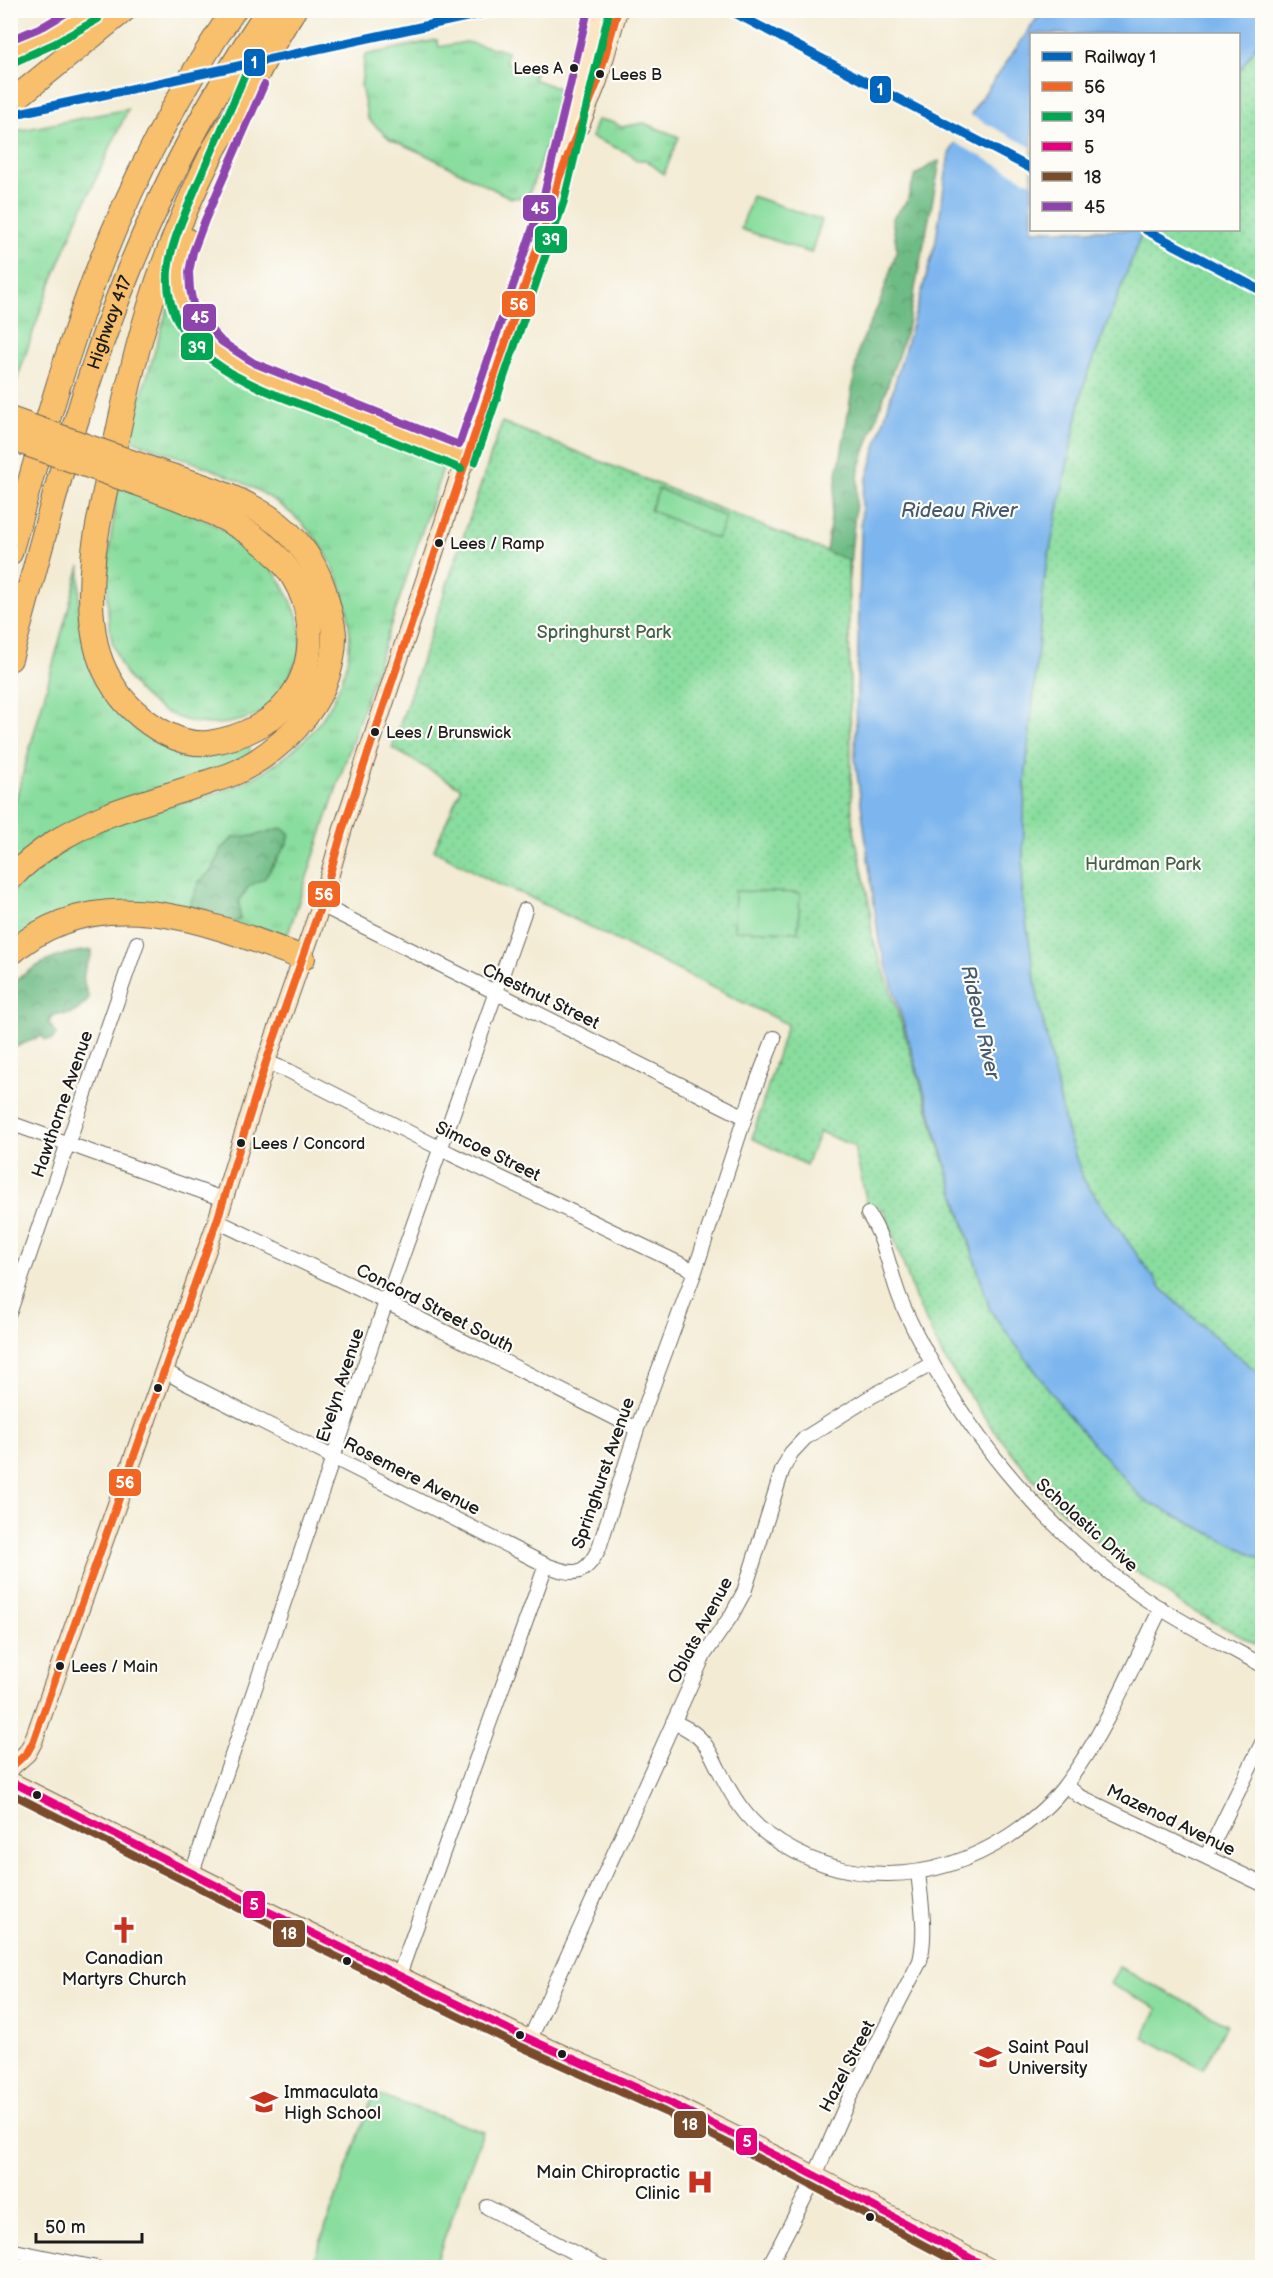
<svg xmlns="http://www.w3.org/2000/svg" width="1273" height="2278" viewBox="0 0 1273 2278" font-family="'Balsamiq Sans',sans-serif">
<defs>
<pattern id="grass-tufts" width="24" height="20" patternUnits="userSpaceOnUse" patternTransform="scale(1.5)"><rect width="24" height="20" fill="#89dd9e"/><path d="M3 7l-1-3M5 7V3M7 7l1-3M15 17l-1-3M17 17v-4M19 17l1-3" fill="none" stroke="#76bd88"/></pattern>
<pattern id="forest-crowns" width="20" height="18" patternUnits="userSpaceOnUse" patternTransform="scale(1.5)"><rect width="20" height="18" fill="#6ebc85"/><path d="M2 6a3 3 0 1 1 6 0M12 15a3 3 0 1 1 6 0" fill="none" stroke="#5a986c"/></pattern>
<pattern id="park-dots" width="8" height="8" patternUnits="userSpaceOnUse" patternTransform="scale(1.5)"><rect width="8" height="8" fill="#89dd9e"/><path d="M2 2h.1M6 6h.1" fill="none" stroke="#76bd88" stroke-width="1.8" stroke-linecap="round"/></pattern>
</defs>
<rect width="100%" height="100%" fill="#fdfcf7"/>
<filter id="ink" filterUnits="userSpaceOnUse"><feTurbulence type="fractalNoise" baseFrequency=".0167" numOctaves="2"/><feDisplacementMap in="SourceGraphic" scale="12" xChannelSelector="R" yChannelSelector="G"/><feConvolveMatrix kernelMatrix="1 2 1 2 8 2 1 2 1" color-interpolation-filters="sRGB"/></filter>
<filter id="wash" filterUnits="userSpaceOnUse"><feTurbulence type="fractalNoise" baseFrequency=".008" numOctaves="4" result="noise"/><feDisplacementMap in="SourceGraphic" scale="24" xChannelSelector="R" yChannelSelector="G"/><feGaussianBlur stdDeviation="1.35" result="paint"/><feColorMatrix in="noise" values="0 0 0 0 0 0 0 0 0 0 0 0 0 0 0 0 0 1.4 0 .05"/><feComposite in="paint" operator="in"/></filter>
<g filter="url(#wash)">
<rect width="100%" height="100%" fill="#f3ebd4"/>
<path fill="url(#grass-tufts)" stroke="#527c5d" stroke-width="1.5" d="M437 40 439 47 466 42 507 51 506 62 535 73 533 79 566 91 528 197 511 198 424 154 390 139 368 119 361 86 365 55Z
M128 109 77 220 42 306 12 394 11 393V132Z
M597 120 614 122 621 127 644 123 679 137 664 174 646 160H636L631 154 591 137Z
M169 304C183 340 186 346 218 371L444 465 285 943 177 907 11 943V894C18 885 28 877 37 870 59 850 87 835 114 823 150 808 190 802 227 789 273 772 317 738 337 692 349 664 353 639 347 609 324 496 224 474 131 440L139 403Z
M118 486C165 503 217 519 256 552 277 569 306 619 301 647 300 656 294 665 291 673 287 685 280 698 270 706 258 716 243 721 228 723 168 731 119 689 110 630 103 582 111 533 118 486Z
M80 566 79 620 92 673 120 716 151 740 180 754 211 755 249 745 251 754 11 867V817Z"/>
<path fill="url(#forest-crowns)" stroke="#456c50" stroke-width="1.5" d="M939 161 938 173 907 329 859 469 843 639 813 644 838 468 840 462 859 348 882 297 897 250 892 219 907 201 915 175C924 171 929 164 939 161Z
M281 828 290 833 288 842 265 878 249 886 239 901 240 919 233 923 213 920 189 907 199 882 213 869 220 851 234 837 253 836Z
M92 950C92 957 90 959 87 964 80 977 85 987 89 999 78 1011 73 1016 56 1014L51 1017 49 1023 56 1034 52 1040H46L41 1036 11 1049V984C36 964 60 952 92 950Z"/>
<path fill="url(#park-dots)" stroke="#527c5d" stroke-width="1.5" d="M1262 36V1376L1206 1329 1161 1288 1083 1179 1066 1128 1037 993 1022 895 1025 782 1045 574 1083 387 1143 230H1238L1239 72Z
M502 422 848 560 852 821 870 907 872 936 905 1034 990 1310 1068 1415 1142 1499 1262 1559V1648L1184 1606 1104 1548 1049 1499 990 1425 943 1357 916 1300 884 1210 867 1203 854 1146 820 1132 806 1165 752 1138 787 1024 527 896 495 883 434 850 461 788 392 748Z"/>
<path fill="#89dd9e" stroke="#527c5d" stroke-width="1.5" d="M752 196 822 220 811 253 741 229Z
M659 489 726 517 717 539 650 510Z
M735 891 800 893 798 932 734 930Z
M1119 1967 1227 2024 1203 2069 1143 2037 1158 2009 1110 1984Z
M374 2093 483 2132 434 2267H311Z"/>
<path fill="#7db6ee" stroke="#4c6985" stroke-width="1.5" d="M1042 11H1262V36L1239 72 1238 34H1032V230H1143L1083 387 1045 574 1025 782 1022 895 1037 993 1066 1128 1083 1179 1161 1288 1206 1329 1262 1376V1559L1142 1499 1068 1415 990 1310 879 942 855 758 862 495 935 246 949 154 976 106Z"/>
<path fill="#f3ebd4" d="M968 114 1031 147V183L952 141Z"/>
</g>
<g filter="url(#ink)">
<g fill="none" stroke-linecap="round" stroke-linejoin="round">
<defs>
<path id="minor" d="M321 905 745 1117
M266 1062 289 1071 451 1154 695 1271
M10 1123 223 1199
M868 1214C883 1235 889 1266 897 1290 904 1311 915 1332 926 1352 978 1449 1052 1535 1144 1598 1182 1623 1223 1644 1262 1665
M217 1221 386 1302 637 1429
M10 1311 137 943
M165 1371 182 1381 546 1565C574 1576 585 1577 599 1548L637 1429 695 1271 752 1095 774 1038
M673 1722C685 1727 695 1732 703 1742 710 1750 714 1760 719 1770 731 1794 744 1817 767 1834 842 1889 933 1885 1009 1836 1030 1822 1051 1805 1066 1784 1106 1731 1132 1667 1161 1608
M1066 1785 1079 1796 1262 1884
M1206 1857 1262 1743
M192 1873 386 1302 525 910
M399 1975 546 1565
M530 2039 704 1655 731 1616 744 1592 782 1471 791 1453 805 1438 872 1396 932 1364
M487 2207 603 2268
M10 2250 97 2268
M768 2268 809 2189 851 2094 920 1961C927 1931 921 1902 918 1872"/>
<path id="secondary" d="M580 126 598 81 618 10
M10 1768 27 1753 33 1742 217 1221 266 1062 321 905 344 825 465 459 554 198 599 10
M10 1781 257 1906 516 2033 670 2103 795 2165 990 2268"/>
<g id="motorway">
<path d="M10 52 49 35 93 10"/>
<path d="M10 103 124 10"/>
<path d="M186 240C163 303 195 343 249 372L465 459"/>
<path d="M159 491C223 514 303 548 309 626 311 649 307 672 295 691 277 722 242 738 208 743 180 746 151 727 132 709 115 693 101 668 96 645 82 581 100 513 114 451 127 387 142 323 165 261 179 224 196 185 214 149 223 133 234 118 243 101 259 71 274 39 294 10"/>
<path d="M10 553C33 471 55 390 83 310 120 205 171 102 234 10"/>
<path id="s1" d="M10 659C46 532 76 401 126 278 163 184 212 95 268 10"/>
<path d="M10 879C36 851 73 829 108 815 142 802 177 793 211 781 221 778 232 775 241 770 292 743 334 695 334 636 334 626 330 614 328 605 309 519 239 497 165 474"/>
<path d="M10 954C96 876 209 922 303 958"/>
</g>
</defs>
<use href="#minor" stroke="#67645c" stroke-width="16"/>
<use href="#secondary" stroke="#67645c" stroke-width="20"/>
<use href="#motorway" stroke="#67645c" stroke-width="26"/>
<use href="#minor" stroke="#fff" stroke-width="14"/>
<use href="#secondary" stroke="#fce5c4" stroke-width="18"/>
<use href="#motorway" stroke="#f8bf6c" stroke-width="24"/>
<defs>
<path id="motorway-bridge" d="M10 419 165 474
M10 438 159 491"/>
</defs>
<use href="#motorway-bridge" stroke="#67645c" stroke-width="26" stroke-linecap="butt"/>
<use href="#motorway-bridge" stroke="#f8bf6c" stroke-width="24"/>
<defs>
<path id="bus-1" d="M10 1768 27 1753 33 1742 217 1221 266 1062 321 905 344 825 554 198 559 178 598 81 618 10"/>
<path id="bus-2" d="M14 62 54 44 98 19
M244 77C229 113 213 149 197 185 186 212 171 241 168 271 162 361 264 390 331 416 374 434 418 451 461 469
M475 462 564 201 609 12"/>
<path id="bus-3" d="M10 1781 257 1906 516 2033 670 2103 795 2165 989 2268"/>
<path id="bus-4" d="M10 1793 252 1915 511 2042 665 2112 790 2174 967 2268"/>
<path id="bus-5" d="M10 40 44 26 71 10
M264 85 205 220 193 252 189 272 190 289 193 304 200 318 222 342 254 363 459 445 544 195 588 10"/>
</defs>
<use href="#bus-1" stroke="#fdfcf7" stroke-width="12"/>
<use href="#bus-2" stroke="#fdfcf7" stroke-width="12"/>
<use href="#bus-3" stroke="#fdfcf7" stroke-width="12"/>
<use href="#bus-4" stroke="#fdfcf7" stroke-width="12"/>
<use href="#bus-5" stroke="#fdfcf7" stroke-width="12"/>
<use href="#bus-1" stroke="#f26522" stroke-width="8"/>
<use href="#bus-2" stroke="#00a651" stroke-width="8"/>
<use href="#bus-3" stroke="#e5007d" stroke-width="8"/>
<use href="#bus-4" stroke="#7a4b2a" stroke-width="8"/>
<use href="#bus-5" stroke="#8e44ad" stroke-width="8"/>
<defs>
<path id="rail-1" d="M729 10 1032 169
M10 115 499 10
M1146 230 1262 291"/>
</defs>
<use href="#rail-1" stroke="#fdfcf7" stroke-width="14"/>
<use href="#rail-1" stroke="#0065bd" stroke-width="9"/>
</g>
</g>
<defs>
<symbol id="church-bare" viewBox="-9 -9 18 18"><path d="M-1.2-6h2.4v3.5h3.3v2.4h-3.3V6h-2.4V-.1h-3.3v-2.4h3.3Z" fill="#c8321e" stroke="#fdfcf7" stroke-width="2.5" paint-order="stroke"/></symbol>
<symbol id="university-bare" viewBox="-9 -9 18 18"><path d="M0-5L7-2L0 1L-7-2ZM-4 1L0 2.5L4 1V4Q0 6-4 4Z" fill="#c8321e" stroke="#fdfcf7" stroke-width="2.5" paint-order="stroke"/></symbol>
<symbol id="school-bare" viewBox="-9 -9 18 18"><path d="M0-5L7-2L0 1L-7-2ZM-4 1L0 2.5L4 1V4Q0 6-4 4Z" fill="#c8321e" stroke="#fdfcf7" stroke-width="2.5" paint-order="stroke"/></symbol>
<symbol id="hospital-bare" viewBox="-9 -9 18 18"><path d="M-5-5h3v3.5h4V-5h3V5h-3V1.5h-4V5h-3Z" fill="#c8321e" stroke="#fdfcf7" stroke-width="2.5" paint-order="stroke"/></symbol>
</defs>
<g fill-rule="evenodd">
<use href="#church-bare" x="105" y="1911" width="38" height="38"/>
<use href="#university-bare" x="969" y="2038" width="38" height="38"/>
<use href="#school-bare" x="245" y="2083" width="38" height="38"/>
<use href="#hospital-bare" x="681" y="2163" width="38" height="38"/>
</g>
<g fill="#1c1c1c" stroke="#fdfcf7" stroke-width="2">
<circle cx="574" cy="68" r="5"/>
<circle cx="600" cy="74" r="5"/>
<circle cx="439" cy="543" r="5"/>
<circle cx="375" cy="732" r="5"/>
<circle cx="241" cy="1143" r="5"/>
<circle cx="158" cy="1388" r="5"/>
<circle cx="60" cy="1666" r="5"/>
<circle cx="37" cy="1795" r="5"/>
<circle cx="347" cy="1961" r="5"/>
<circle cx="520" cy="2035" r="5"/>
<circle cx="562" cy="2054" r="5"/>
<circle cx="870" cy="2217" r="5"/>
</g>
<g text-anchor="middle" stroke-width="4.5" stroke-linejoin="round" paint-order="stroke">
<g font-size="16" fill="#1c1c1c" stroke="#fdfcf7" text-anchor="start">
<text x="563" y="74" text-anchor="end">Lees A</text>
<text x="611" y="80">Lees B</text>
<text x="450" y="549">Lees / Ramp</text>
<text x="386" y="738">Lees / Brunswick</text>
<text x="252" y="1149">Lees / Concord</text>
<text x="71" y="1672">Lees / Main</text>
</g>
<g font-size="18" fill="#1c1c1c" stroke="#fdfcf7">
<text dy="6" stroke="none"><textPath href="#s1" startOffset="351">Highway 417</textPath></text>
<text transform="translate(541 996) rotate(26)" y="6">Chestnut Street</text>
<text transform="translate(62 1104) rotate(-71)" y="6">Hawthorne Avenue</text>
<text transform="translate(488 1151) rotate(26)" y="6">Simcoe Street</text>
<text transform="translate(435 1308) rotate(27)" y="6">Concord Street South</text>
<text transform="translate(340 1385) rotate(-72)" y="6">Evelyn Avenue</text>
<text transform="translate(603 1473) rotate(-71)" y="6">Springhurst Avenue</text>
<text transform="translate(412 1476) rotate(27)" y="6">Rosemere Avenue</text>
<text transform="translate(1087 1525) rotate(42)" y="6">Scholastic Drive</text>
<text transform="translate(700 1630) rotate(-62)" y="6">Oblats Avenue</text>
<text transform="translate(1171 1820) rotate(26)" y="6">Mazenod Avenue</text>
<text transform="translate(847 2066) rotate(-63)" y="6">Hazel Street</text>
</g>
<g font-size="18" fill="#42604a" stroke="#fdfcf7">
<text x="604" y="638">Springhurst Park</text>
<text x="1143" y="870">Hurdman Park</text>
</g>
<g font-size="18" fill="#1c1c1c" stroke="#fdfcf7" text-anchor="start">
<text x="124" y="1964" text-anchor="middle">Canadian<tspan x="124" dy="21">Martyrs Church</tspan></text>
<text x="1008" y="2053">Saint Paul<tspan x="1008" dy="21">University</tspan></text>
<text x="284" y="2098">Immaculata<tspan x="284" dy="21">High School</tspan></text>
<text x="680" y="2178" text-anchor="end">Main Chiropractic<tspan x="680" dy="21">Clinic</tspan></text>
</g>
<g font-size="20" font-style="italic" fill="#435a70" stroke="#fdfcf7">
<text x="959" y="517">Rideau River</text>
<text transform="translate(981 1022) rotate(77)" y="7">Rideau River</text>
</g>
</g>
<g stroke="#fdfcf7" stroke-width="2">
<rect x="243" y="48" width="23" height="29" rx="6" fill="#0065bd"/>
<rect x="869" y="75" width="23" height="29" rx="6" fill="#0065bd"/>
<rect x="522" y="194" width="35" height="28" rx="6" fill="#8e44ad"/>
<rect x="534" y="225" width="34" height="29" rx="6" fill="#00a651"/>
<rect x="501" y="290" width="35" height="28" rx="6" fill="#f26522"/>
<rect x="182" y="303" width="35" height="29" rx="6" fill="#8e44ad"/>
<rect x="180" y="332" width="34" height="29" rx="6" fill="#00a651"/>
<rect x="307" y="880" width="34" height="28" rx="6" fill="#f26522"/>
<rect x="108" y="1468" width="34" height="29" rx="6" fill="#f26522"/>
<rect x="242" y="1890" width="24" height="29" rx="6" fill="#e5007d"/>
<rect x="272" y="1919" width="34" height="29" rx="6" fill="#7a4b2a"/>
<rect x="673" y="2110" width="34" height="29" rx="6" fill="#7a4b2a"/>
<rect x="735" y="2127" width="23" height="29" rx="6" fill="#e5007d"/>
</g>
<g font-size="16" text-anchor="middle" font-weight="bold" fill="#fff">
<text x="254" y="68">1</text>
<text x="880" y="95">1</text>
<text x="540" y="214">45</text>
<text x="551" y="245">39</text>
<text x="519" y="310">56</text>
<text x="200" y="323">45</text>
<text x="197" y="353">39</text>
<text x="324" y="900">56</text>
<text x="125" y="1488">56</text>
<text x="254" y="1910">5</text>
<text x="289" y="1939">18</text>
<text x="690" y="2130">18</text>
<text x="747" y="2147">5</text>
</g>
<rect width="1273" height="2278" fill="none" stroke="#fdfcf7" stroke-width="36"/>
<rect x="1030" y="33" width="210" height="198" fill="#fdfcf7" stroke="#a3a29f" stroke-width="1.5"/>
<rect x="1042" y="52" width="30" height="9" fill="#0065bd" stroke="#a3a29f" stroke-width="1.5"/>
<text x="1084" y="63" font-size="18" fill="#1c1c1c">Railway 1</text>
<rect x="1042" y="82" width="30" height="9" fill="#f26522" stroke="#a3a29f" stroke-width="1.5"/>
<text x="1084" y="93" font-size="18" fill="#1c1c1c">56</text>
<rect x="1042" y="112" width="30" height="9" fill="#00a651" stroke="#a3a29f" stroke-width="1.5"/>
<text x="1084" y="123" font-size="18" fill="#1c1c1c">39</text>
<rect x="1042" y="142" width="30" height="9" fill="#e5007d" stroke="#a3a29f" stroke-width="1.5"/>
<text x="1084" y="153" font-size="18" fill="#1c1c1c">5</text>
<rect x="1042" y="172" width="30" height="9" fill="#7a4b2a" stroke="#a3a29f" stroke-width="1.5"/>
<text x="1084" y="183" font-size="18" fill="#1c1c1c">18</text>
<rect x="1042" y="202" width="30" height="9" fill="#8e44ad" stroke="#a3a29f" stroke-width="1.5"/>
<text x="1084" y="213" font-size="18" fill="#1c1c1c">45</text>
<path d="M36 2233v9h106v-9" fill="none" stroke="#1c1c1c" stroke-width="3"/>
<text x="45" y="2233" font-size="18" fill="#1c1c1c" stroke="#fdfcf7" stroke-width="4.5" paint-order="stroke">50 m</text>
</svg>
